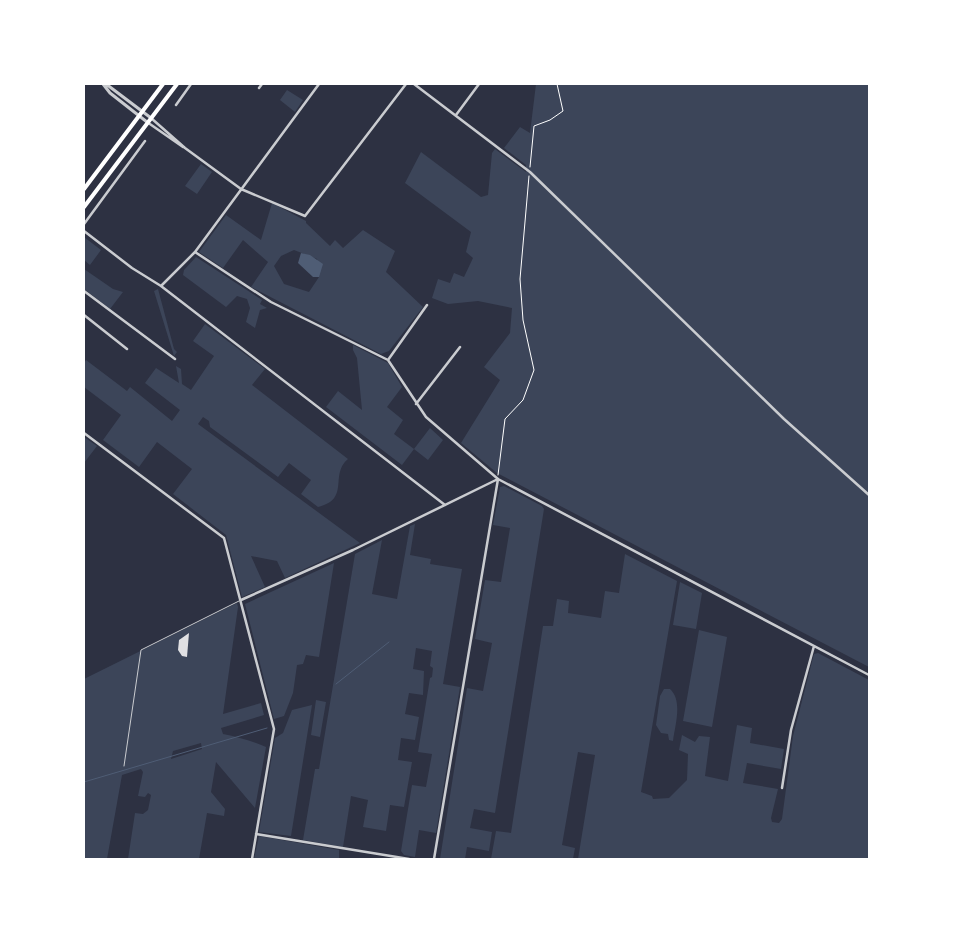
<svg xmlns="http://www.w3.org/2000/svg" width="953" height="943" viewBox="0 0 953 943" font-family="'Zilla Slab',serif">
<rect width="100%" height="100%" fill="#2d3142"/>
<path fill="#3c4559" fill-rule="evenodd" d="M536 84H869V667L497 473 461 443 500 380 484 367 510 333 512 308 478 301 448 304 432 298 438 279 450 283 454 273 464 277 473 258 466 252 471 232 405 183 421 152 481 197 488 195 492 153 495 149 526 172V165L504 148 520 127 530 133Z
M287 90 303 100 295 112 280 100Z
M201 164 212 172 197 194 185 186Z
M272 203 306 221V223L330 246 335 240 343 248 363 230 395 251 386 272 423 307 389 351 381 354 251 287 268 262 243 240 223 268 199 252 226 215 261 240ZM294 250 317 259 319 277 309 292 284 284 274 266 281 256Z
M84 237 101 250 90 265 84 260Z
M196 257 262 300 260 304 267 308 260 310 255 328 246 322 250 308 247 299 237 296 226 307 183 275 184 270Z
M84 269 113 289 123 292 110 309 84 289Z
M158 289 174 349 177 352 174 356 154 291Z
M205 324 265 369 252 385 348 459C329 475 351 499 318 507L301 494 311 480 289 463 278 477 210 427 209 421 203 417 198 424 360 543 285 578 277 561 251 556 265 587 242 597 226 535 173 494 192 469 157 442 139 467 103 440 121 415 84 387V363L86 360 127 391 130 387 172 421 180 410 145 383 156 368 179 383 176 366 181 369 182 384 191 390 214 356 193 341Z
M353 345 388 363 402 387 387 407 403 420 394 434 414 449 430 428 443 440 428 460 414 449 402 465 326 407 338 391 362 410 357 358 353 350Z
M84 437 97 446 84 463Z
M504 486 542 506 544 509 495 813 474 809 470 828 492 832 489 851 467 847 465 859H440L467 688 483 691 492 643 475 639 485 580 501 582 510 528 493 525 500 487Z
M415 524 410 555 431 559 430 564 462 569 443 684 460 687 436 833 419 830 415 857 404 855 401 851 412 785 426 787 432 754 418 752 430 678 432 677 433 668 430 666 432 651 416 648 413 669 424 671 423 695 409 693 405 714 419 717 415 740 401 738 398 760 412 762 404 807 390 805 386 831 363 827 368 800 351 796 343 847 303 840 315 769H319L355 554 382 540 372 594 397 599 410 526Z
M625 554 677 581 641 792 652 796 653 799 669 798 687 780 688 754 679 750 682 735 695 742 699 736 710 737 705 776 728 781 737 725 752 728 750 743 784 749 781 769 747 763 743 783 778 789 771 818 772 822 779 823 782 819 793 736 814 654 818 653 869 680V859H578L595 755 578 752 562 845 575 848 573 859H491L496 831 511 833 543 626H553L557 599 569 601 568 613 601 618 605 591 619 593Z
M334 563 319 657 306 655 303 664 297 665 293 693 284 716 274 719 245 604Z
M680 582 702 593 696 629 673 625Z
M237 603 238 607 223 714 261 703 264 715 221 728 223 734C238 737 252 741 266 747L255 808 216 762 211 792 225 809 224 816 207 813 199 859H128L135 813 143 814 148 810 151 795 148 793 145 797 138 796 143 772 141 769 122 775 107 859H84V679ZM201 743 202 749 171 759 173 751Z
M699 630 727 637 712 727 683 721Z
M664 689H670C683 701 675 725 673 741L669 740 668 734 661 733 656 725 660 696Z
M316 700 326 702 320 737 311 735Z
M312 705 291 836 259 832 275 738 283 733 292 710Z
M259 836 339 850V859H254Z"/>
<path fill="#4f5d75" d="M301 253 310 255 323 264 319 277H313L298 263Z"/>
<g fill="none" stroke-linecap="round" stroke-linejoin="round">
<path stroke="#4f5d75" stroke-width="1" d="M336 684 389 642
M84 782 267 728"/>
</g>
<path fill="#e0e0e3" d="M189 633 187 657 182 656 178 650 179 640Z"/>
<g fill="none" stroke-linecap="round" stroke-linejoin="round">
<path stroke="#fff" stroke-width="1" d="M530 167 534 126 550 120 563 111 557 84
M498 475 505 419 523 400 534 370 523 320 520 279 529 176"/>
<path stroke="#caccd0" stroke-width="1" d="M124 766 141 650 239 601"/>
<path stroke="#caccd0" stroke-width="2.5" d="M414 84 530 172 784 419 869 495
M259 88 262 84
M176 105 191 84
M456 115 479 84
M151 118 185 148 241 189 305 216 406 84
M147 122 183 147
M84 224 145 141
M84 231 132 268 161 286 445 505
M195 252 271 302 388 360 426 417 498 479 869 675
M161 286 195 252 319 84
M84 291 175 359
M84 315 127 349
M388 360 427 305
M416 404 460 347
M84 433 224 538 274 729 252 859
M241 600 353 550 498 479
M782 788 791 730 814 646
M256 834 409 859
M434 859 498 479"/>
<path stroke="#caccd0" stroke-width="3" d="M103 84 110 93 147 122
M106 84 151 118"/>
<path stroke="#fff" stroke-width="4" d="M84 189 163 84
M84 207 177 84"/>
</g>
<rect width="953" height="943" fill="none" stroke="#ffffff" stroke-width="170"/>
</svg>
